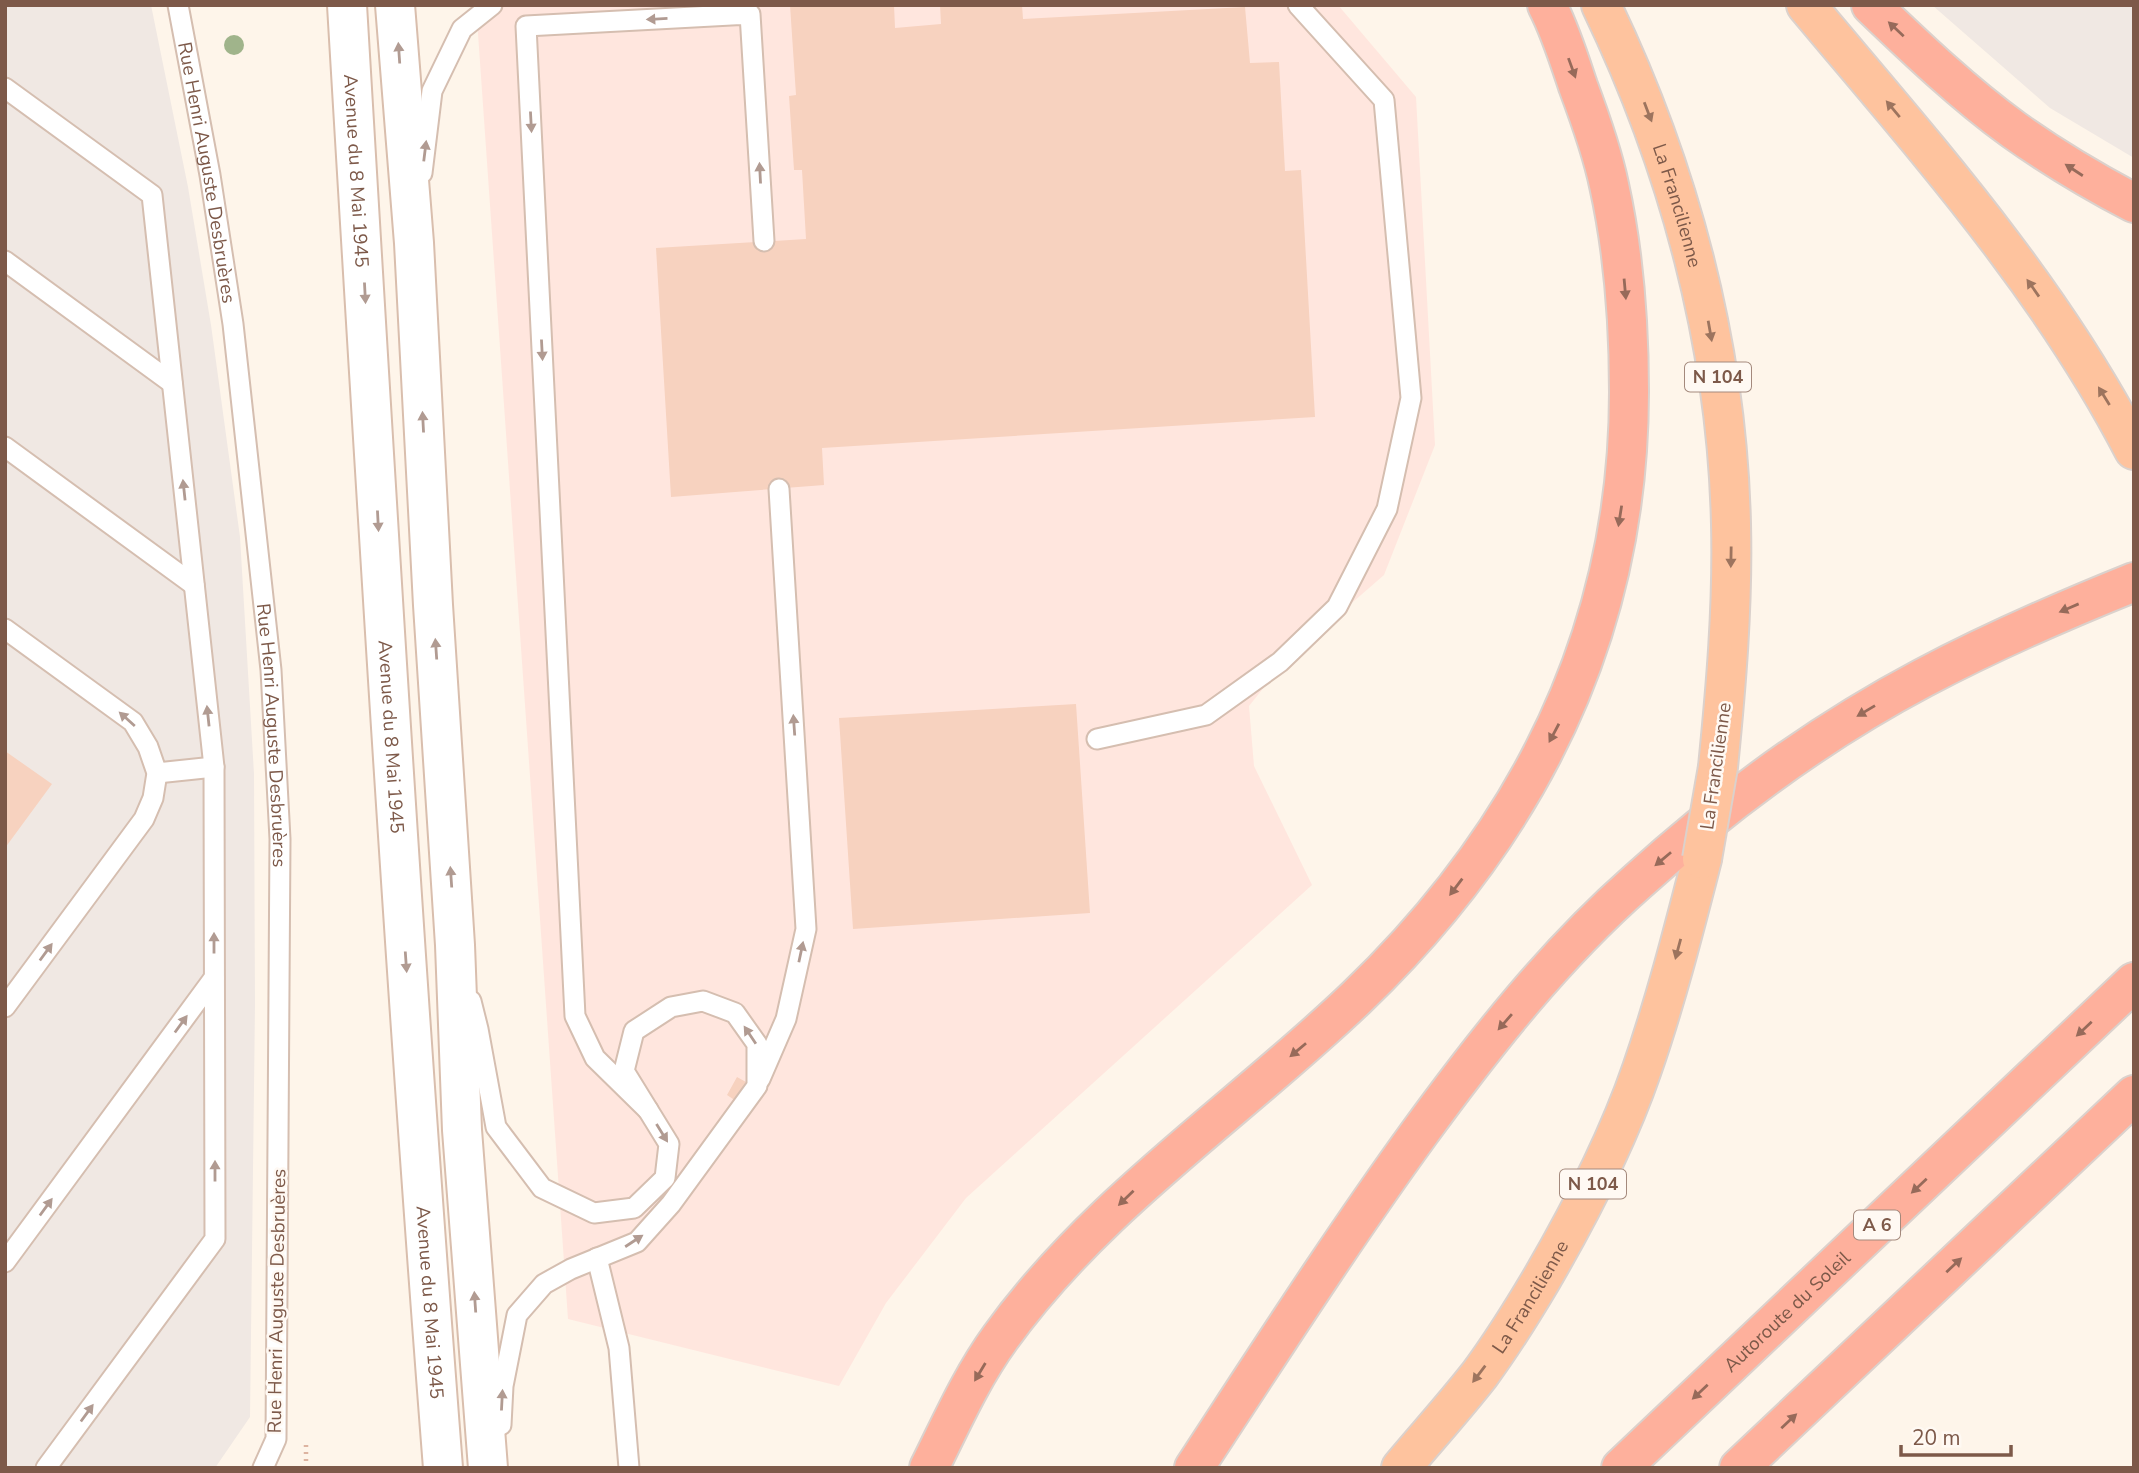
<svg xmlns="http://www.w3.org/2000/svg" width="2139" height="1473" viewBox="0 0 2139 1473" font-family="'Nunito Sans',sans-serif">
<rect width="100%" height="100%" fill="#fef5ea"/>
<path fill="#ffe6de" d="M476 5H1338L1416 97 1435 445 1384 575 1285 661 1249 706 1254 766 1312 885 966 1198 886 1303 839 1386 568 1319Z"/>
<path fill="#f0e8e3" d="M5 5H151L188 187 211 325 240 537 254 774 255 1005 250 1417 215 1468H5Z
M1932 5H2134V158L2050 108Z"/>
<path fill="#f7d2bf" d="M790 5H894L895 28 941 24 940 5H1022L1023 19 1245 7 1250 63 1279 62 1285 171 1301 170 1315 417 822 448 824 485 671 497 656 248 806 239 802 170H794L789 96 796 95Z
M1076 704 1090 913 853 929 839 718Z
M5 751 52 784 5 848Z
M737 1077 746 1082 736 1101 727 1095Z"/>
<g fill="none" stroke-linecap="round" stroke-linejoin="round">
<defs>
<g id="service">
<path id="s1" d="M178 5 210 175 233 324 271 670 280 839 276 1439 263 1468"/>
<path d="M5 88 152 195 214 767 215 1239 46 1468"/>
<path d="M422 173 432 91 462 29 492 5"/>
<path d="M5 261 172 383"/>
<path d="M5 447 194 585"/>
<path d="M5 629 133 722 148 747 157 773 153 798 144 819 5 1007"/>
<path d="M1097 739 1206 715 1280 662 1337 607 1387 509 1411 398 1384 100 1298 5"/>
<path d="M157 773 214 767"/>
<path d="M471 1001 478 1029 496 1127 542 1188 594 1213 634 1208 665 1178 669 1144 624 1071 634 1031 671 1007 703 1001 735 1013 757 1044V1086L671 1204 637 1242 571 1269 544 1284 517 1315 503 1386 501 1425"/>
<path d="M760 1079 786 1019 806 929 779 489"/>
<path d="M648 1110 595 1058 575 1016 526 26 750 14 764 241"/>
<path d="M597 1258 619 1348 629 1468"/>
<path d="M5 1262 214 978"/>
</g>
<g id="secondary">
<path id="s2" d="M347 5C376 493 405 981 443 1468"/>
<path d="M395 5 414 243 433 605 455 945 462 1130 488 1468"/>
</g>
<g id="trunk">
<path id="s3" d="M1601 5C1679 167 1727 345 1731 524 1733 606 1726 687 1718 767"/>
<path d="M1806 5C1924 146 2049 285 2134 450"/>
<path id="s4" d="M1401 1468C1427 1437 1455 1406 1480 1374 1502 1344 1522 1312 1541 1280 1580 1213 1617 1142 1642 1069 1666 1000 1684 929 1702 859"/>
</g>
<g id="motorway">
<path d="M1871 5C1916 48 1963 93 2014 130 2052 157 2092 181 2134 203"/>
<path d="M929 1468C951 1424 971 1378 1000 1338 1097 1203 1237 1112 1356 998 1528 833 1629 633 1629 392 1629 322 1624 253 1609 185 1602 151 1590 118 1578 86 1569 59 1560 30 1547 5"/>
<path d="M1194 1468C1268 1355 1341 1241 1420 1132 1485 1043 1554 955 1637 882 1722 805 1821 732 1923 678 1991 642 2062 611 2134 582"/>
<path id="s5" d="M1621 1468 2134 982"/>
<path d="M1739 1468 2134 1095"/>
</g>
</defs>
<use href="#service" stroke="#d5beb0" stroke-width="23"/>
<use href="#secondary" stroke="#d9bead" stroke-width="42"/>
<use href="#trunk" stroke="#dbd1cc" stroke-width="42"/>
<use href="#motorway" stroke="#dbd1cc" stroke-width="42"/>
<path stroke="#ddb4a1" stroke-width="4.5" stroke-dasharray="2 5" stroke-linecap="butt" d="M306 1468V1444"/>
<use href="#service" stroke="#fff" stroke-width="19"/>
<use href="#secondary" stroke="#fff" stroke-width="38"/>
<use href="#trunk" stroke="#fec39e" stroke-width="38"/>
<use href="#motorway" stroke="#feb09c" stroke-width="38"/>
<defs>
<path id="trunk-bridge" d="M1702 859 1718 767"/>
</defs>
<use href="#trunk-bridge" stroke="#dbd1cc" stroke-width="42" stroke-linecap="butt"/>
<use href="#trunk-bridge" stroke="#fec39e" stroke-width="38"/>
</g>
<circle fill="#a0b48b" cx="234" cy="45" r="10"/>
<defs><path id="oneway-solid" d="M-6-.8H1V-3.2L6.5 0L1 3.2V.8H-6Z" transform="scale(1.75)"/></defs>
<g fill="#b19b92">
<use href="#oneway-solid" transform="translate(657 19) rotate(177)"/>
<use href="#oneway-solid" transform="translate(399 53) rotate(-94)"/>
<use href="#oneway-solid" transform="translate(531 122) rotate(87)"/>
<use href="#oneway-solid" transform="translate(425 151) rotate(-83)"/>
<use href="#oneway-solid" transform="translate(760 173) rotate(-93)"/>
<use href="#oneway-solid" transform="translate(365 293) rotate(87)"/>
<use href="#oneway-solid" transform="translate(542 350) rotate(87)"/>
<use href="#oneway-solid" transform="translate(423 422) rotate(-93)"/>
<use href="#oneway-solid" transform="translate(184 490) rotate(-96)"/>
<use href="#oneway-solid" transform="translate(378 521) rotate(87)"/>
<use href="#oneway-solid" transform="translate(436 649) rotate(-94)"/>
<use href="#oneway-solid" transform="translate(208 716) rotate(-96)"/>
<use href="#oneway-solid" transform="translate(127 719) rotate(-138)"/>
<use href="#oneway-solid" transform="translate(794 725) rotate(-94)"/>
<use href="#oneway-solid" transform="translate(451 877) rotate(-94)"/>
<use href="#oneway-solid" transform="translate(214 943) rotate(-90)"/>
<use href="#oneway-solid" transform="translate(46 952) rotate(-54)"/>
<use href="#oneway-solid" transform="translate(801 952) rotate(-78)"/>
<use href="#oneway-solid" transform="translate(406 962) rotate(86)"/>
<use href="#oneway-solid" transform="translate(181 1024) rotate(-54)"/>
<use href="#oneway-solid" transform="translate(750 1035) rotate(-124)"/>
<use href="#oneway-solid" transform="translate(662 1133) rotate(58)"/>
<use href="#oneway-solid" transform="translate(215 1171) rotate(-90)"/>
<use href="#oneway-solid" transform="translate(46 1207) rotate(-54)"/>
<use href="#oneway-solid" transform="translate(634 1241) rotate(-33)"/>
<use href="#oneway-solid" transform="translate(475 1302) rotate(-94)"/>
<use href="#oneway-solid" transform="translate(502 1400) rotate(-87)"/>
<use href="#oneway-solid" transform="translate(87 1413) rotate(-54)"/>
</g>
<g fill="#976a5a">
<use href="#oneway-solid" transform="translate(1896 29) rotate(-137)"/>
<use href="#oneway-solid" transform="translate(1572 68) rotate(70)"/>
<use href="#oneway-solid" transform="translate(2074 170) rotate(-147)"/>
<use href="#oneway-solid" transform="translate(1625 289) rotate(85)"/>
<use href="#oneway-solid" transform="translate(1620 516) rotate(99)"/>
<use href="#oneway-solid" transform="translate(2069 608) rotate(157)"/>
<use href="#oneway-solid" transform="translate(1866 711) rotate(149)"/>
<use href="#oneway-solid" transform="translate(1554 733) rotate(118)"/>
<use href="#oneway-solid" transform="translate(1663 859) rotate(140)"/>
<use href="#oneway-solid" transform="translate(1456 887) rotate(127)"/>
<use href="#oneway-solid" transform="translate(1505 1022) rotate(131)"/>
<use href="#oneway-solid" transform="translate(2084 1029) rotate(137)"/>
<use href="#oneway-solid" transform="translate(1298 1050) rotate(140)"/>
<use href="#oneway-solid" transform="translate(1919 1186) rotate(137)"/>
<use href="#oneway-solid" transform="translate(1126 1198) rotate(136)"/>
<use href="#oneway-solid" transform="translate(1954 1265) rotate(-43)"/>
<use href="#oneway-solid" transform="translate(980 1372) rotate(121)"/>
<use href="#oneway-solid" transform="translate(1700 1392) rotate(137)"/>
<use href="#oneway-solid" transform="translate(1789 1421) rotate(-43)"/>
</g>
<g fill="#9d745e">
<use href="#oneway-solid" transform="translate(1893 109) rotate(-130)"/>
<use href="#oneway-solid" transform="translate(1648 112) rotate(69)"/>
<use href="#oneway-solid" transform="translate(2033 288) rotate(-125)"/>
<use href="#oneway-solid" transform="translate(1710 331) rotate(80)"/>
<use href="#oneway-solid" transform="translate(2104 396) rotate(-122)"/>
<use href="#oneway-solid" transform="translate(1731 557) rotate(91)"/>
<use href="#oneway-solid" transform="translate(1678 949) rotate(105)"/>
<use href="#oneway-solid" transform="translate(1479 1374) rotate(127)"/>
</g>
<g text-anchor="middle" stroke-width="5" stroke-linejoin="round" paint-order="stroke">
<g fill="#fff9f3" stroke="#a4897c" stroke-width="2">
<rect x="1685" y="362.5" width="66" height="29" rx="5"/>
<rect x="1560" y="1169.5" width="66" height="29" rx="5"/>
<rect x="1854" y="1210.5" width="46" height="29" rx="5"/>
</g>
<g font-size="18" font-weight="bold" fill="#7d5949">
<text x="1718" y="383">N 104</text>
<text x="1593" y="1190">N 104</text>
<text x="1877" y="1231">A 6</text>
</g>
<g font-size="19" fill="#7d5949" stroke="#fff9f3">
<text dy="7" stroke="none"><textPath href="#s2" startOffset="166">Avenue du 8 Mai 1945</textPath></text>
<text dy="7" stroke="none"><textPath href="#s1" startOffset="170">Rue Henri Auguste Desbruères</textPath></text>
<text dy="7" stroke="none"><textPath href="#s3" startOffset="215">La Francilienne</textPath></text>
<text dy="7" stroke="none"><textPath href="#s1" startOffset="737">Rue Henri Auguste Desbruères</textPath></text>
<text dy="7" stroke="none"><textPath href="#s2" startOffset="733">Avenue du 8 Mai 1945</textPath></text>
<text transform="translate(1715 766) rotate(-82)" y="7">La Francilienne</text>
<text dy="7" stroke="none"><textPath href="#s4" startOffset="215">La Francilienne</textPath></text>
<text transform="translate(276 1301) rotate(-89)" y="7">Rue Henri Auguste Desbruères</text>
<text dy="7" stroke="none"><textPath href="#s2" startOffset="1300">Avenue du 8 Mai 1945</textPath></text>
<text dy="7" stroke="none"><textPath href="#s5" startOffset="228">Autoroute du Soleil</textPath></text>
</g>
</g>
<rect width="2139" height="1473" fill="none" stroke="#7d5949" stroke-width="14"/>
<path d="M1901 1445v10h110v-10" fill="none" stroke="#7d5949" stroke-width="3.5"/>
<text x="1912" y="1445" font-size="21" fill="#7d5949" stroke="#fff9f3" stroke-width="5" paint-order="stroke">20 m</text>
</svg>
